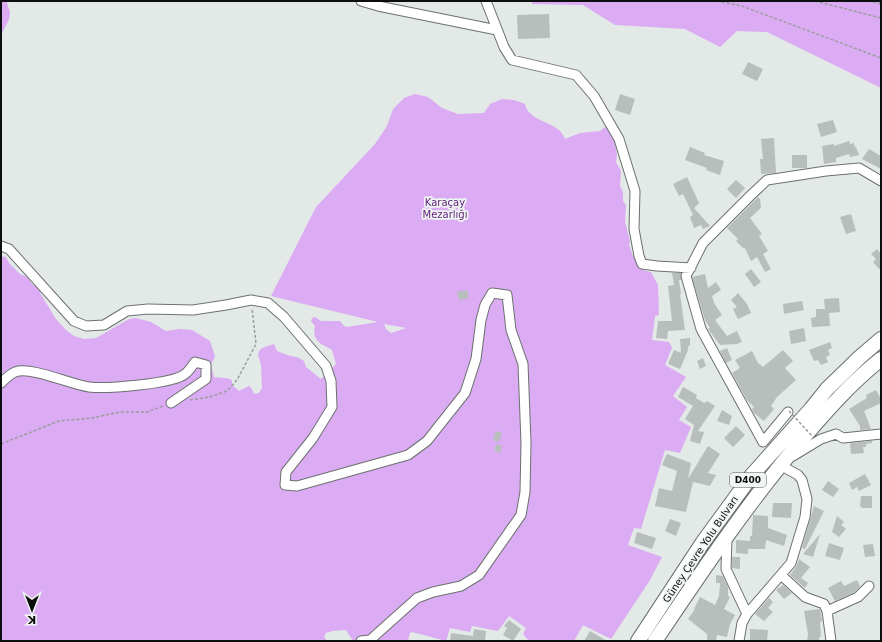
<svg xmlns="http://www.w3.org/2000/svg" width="882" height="642" viewBox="0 0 882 642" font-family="'DejaVu Sans',sans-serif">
<rect width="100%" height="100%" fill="#e3e9e6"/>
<path fill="#dbabf3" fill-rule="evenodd" d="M1 1H7C7 6 10 9 10 13 10 22 3 28 1 37Z
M532 1H881V88L767 32 737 31 720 47 685 29 615 25 583 5 532 4Z
M415 94 428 97 442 108 458 114 484 113 490 104 502 99 514 100 525 104C528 120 550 121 560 131 562 133 564 136 565 139L580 133 600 131 605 127H608L613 134 617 154 616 162 621 171 620 186 623 192V201L626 205 625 222 630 241 629 245 633 256 643 270 651 272 658 285 659 315 655 316 652 340 669 342 672 348 665 365 686 377 673 396 687 407 679 420 691 427 680 453 665 450 641 529 634 528 628 545 662 557 650 580 611 639 583 625 574 641H528V640L523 634 526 628 509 616 498 631 472 626 470 632 450 628 446 641 412 632 410 633 408 641H353L346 630 332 631 326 633 324 637 327 641H1V256L6 257 9 263 20 274 27 277 32 284 40 289V293L56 319 66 330 74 336 84 339 96 338 129 319 136 318 151 322 166 331 180 329 192 330 210 341 215 356 211 365 214 377 222 378H227L232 380V385L239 391 249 386 252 389 254 394 259 393 262 388 261 365 258 355 259 351 262 348 274 344 277 351 287 355 299 358 304 361 306 367 321 379 336 364 332 350C325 345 318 345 315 336 314 332 314 330 315 326L311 321 312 318 315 317 321 321H340L344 326 347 327 378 322 271 296 316 207 375 144 387 126 393 109 404 98ZM384 324 406 328 391 333 386 329Z"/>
<path fill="#b8bebb" d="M549 14 550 38 518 39 517 15Z
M748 62 763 69 757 81 742 74Z
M620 94 635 99 630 115 615 110Z
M833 120 837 132 821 137 817 124Z
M774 138 776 173 761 174 760 159H763L761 139Z
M849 141 850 144 854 143 855 148 856 147 859 155 850 157 849 154 836 158V162L824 164 822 146 834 144V146Z
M690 147 705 153 704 155 724 161 720 175 706 170 707 168 685 160Z
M869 149 881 156V169L862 159Z
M792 155H807V168H792Z
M687 177 699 203 694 208 710 226 703 229 701 225 694 228 690 217 693 215 683 194 679 196 673 184Z
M736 180 745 188 736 198 727 189Z
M758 197 760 199 761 208 750 218 762 234 759 236 768 251 763 254 771 269 765 272 757 257 751 261 745 248 744 249 736 241 738 239 727 228Z
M851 214 856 231 846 234 840 217Z
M877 249 881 254V271L873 262 876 259 871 254Z
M751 269 761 282 754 287 745 274Z
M672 273H681V280H679L681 294H680L685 330 668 331 667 339 656 338 658 321H672L668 286 674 285Z
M705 274 708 288 716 282 721 290 712 296 714 303 722 315 715 320 727 336 737 331 742 342 737 344 720 345 708 329 710 328 705 320 692 277Z
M467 290 469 298 459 300 457 292Z
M738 293 747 304 751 313 738 319 733 309 737 307 731 300Z
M839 298 840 312 829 313 830 326 812 327 811 318 816 317V309H825L824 299Z
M802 301 804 310 784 314 783 304Z
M804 328 806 341 791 344 789 331Z
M690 338V345L688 347V350L680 369 668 364 674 350 681 353 680 339Z
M830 342 832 348 828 350 830 355 826 357 828 362 821 365 818 360 814 361 809 350Z
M727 348 732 360 726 363 720 351Z
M783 350 793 361 785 368 796 380 777 397 771 406 774 409 764 421 754 413 752 409 754 407 747 400 732 373 740 368 735 360 752 351 758 363 763 367Z
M703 358 706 366 700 369 697 361Z
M683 387 697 395 696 398 704 403 707 401 715 406 698 431 704 432 700 444 690 441 694 425 685 419 693 406 678 397Z
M876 390 881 399V403L864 411 871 429 860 430V426L849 409 867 398 866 395Z
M722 410 732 416 729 425 717 421Z
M736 426 745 435 733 447 724 438Z
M496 431 502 433 499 442 493 440Z
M872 441V443L866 444V447H863L864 453 851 454 850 443Z
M496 444 502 446 500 453 494 450Z
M708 446 720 454 708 473 716 475 710 486 693 482 686 512 655 506 659 488 672 491 677 471 662 465 667 454 691 463 688 479Z
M865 474 871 485 859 491 857 487 852 490 849 483Z
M828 481 839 489 833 497 822 490Z
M861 496H872V508H862L860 506Z
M773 503H792L791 518 772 517Z
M814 506 824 511 805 549 802 548Z
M753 515 768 516V528L787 535 784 546 766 540 765 549H748V554L736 553V540L750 541V536H752Z
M837 516 844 522 841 525 846 529 839 537 832 532Z
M670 519 681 523 676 536 665 531Z
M637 532 656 538 652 549 634 543Z
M820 534 813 557 803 554Z
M829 543 844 548 840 560 825 556Z
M873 544 875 556 865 557 863 545Z
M732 557H740V569L732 568Z
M799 559 810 567 801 578 808 583 805 588 790 575 797 565Z
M716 575 723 576 728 587V596L730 597 724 609 735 615 730 624 727 637 717 635 716 641H707V634L688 619 695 609H694L700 597 715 605 719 596 720 583H716Z
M857 580 860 586 855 592 835 601 828 588 841 581 844 586Z
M783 585 792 593 784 599 776 590Z
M769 598 773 602 768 608 773 612 764 621 755 614Z
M820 609 822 621 820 622 821 637H819V640L807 641 808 634 804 611Z
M509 620 521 629 513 641 503 635 507 628 504 626Z
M474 629 486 631 485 641H450L451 633 473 636Z
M750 629 768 630 767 641H750Z
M590 631 607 641H584Z"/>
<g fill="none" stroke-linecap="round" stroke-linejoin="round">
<defs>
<path id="minor" d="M361 1 378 6 497 30
M486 1 504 47 512 60 576 75 594 96 619 139 635 191 634 229 639 256 642 264 657 266 691 268
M1 246 9 249 74 321 86 326 104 325 127 311 148 309 193 310 226 305 251 300 268 303 284 317 326 366 331 381 332 407 313 438 286 472 285 485 297 486 408 455 427 441 465 393 476 359 481 320 485 305 492 293 507 295 511 330 523 364 526 443 525 492 521 515 479 575 461 586 433 592 417 598 370 640 361 641
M1 383C5 379 10 374 15 372 32 366 71 385 89 387 106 389 173 384 185 374 189 371 192 366 195 362L206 365V379L171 403
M788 412 763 442 701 329 686 276 703 243 750 196 767 180 826 171 859 168 881 181
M793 456 821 439 836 434 843 438 881 434
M727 538 726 569 747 614
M781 575 805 597 824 604 827 611 831 641
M827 611 858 597 869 586
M739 641 742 623 747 614 791 563 805 517 807 499 802 480 798 475 780 465 783 463"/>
<path id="highway" d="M638 641 703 542 752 475 811 409 827 389 860 357 881 339
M655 641C702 571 749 501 804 437 828 409 852 382 881 359"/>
</defs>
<use href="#minor" stroke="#6b716e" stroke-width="11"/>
<use href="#highway" stroke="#6b716e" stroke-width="16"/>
<path stroke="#989d9b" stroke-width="1.5" stroke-dasharray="3 2" stroke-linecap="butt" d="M717 1 742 6 881 58
M815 1 881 18
M868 1 881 4
M190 400 210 397 227 391 237 380 256 344 252 308
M1 444 59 421 92 418 120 412H147L163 406"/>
<use href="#minor" stroke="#fff" stroke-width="9"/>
<use href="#highway" stroke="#fff" stroke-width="14"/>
<path stroke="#989d9b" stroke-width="1.5" stroke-dasharray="3 2" stroke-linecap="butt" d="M789 411 813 437"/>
</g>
<g text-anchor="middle" stroke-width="3.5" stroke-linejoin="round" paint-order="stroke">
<rect fill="#f0f7f3" stroke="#515553" stroke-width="1" x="730" y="473" width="36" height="14" rx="3"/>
<g font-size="9" font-weight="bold" fill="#0d0f0e">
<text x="748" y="483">D400</text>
</g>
<g font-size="10" fill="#5d1978" stroke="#f0f7f3">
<text x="445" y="206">Karaçay<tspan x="445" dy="12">Mezarlığı</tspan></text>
</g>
<g font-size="10" fill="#0d0f0e" stroke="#f0f7f3">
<text transform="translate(700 549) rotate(-56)" y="4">Güney Çevre Yolu Bulvarı</text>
</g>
</g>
<rect width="882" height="642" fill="none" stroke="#0d0f0e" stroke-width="4"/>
<g transform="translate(32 610) rotate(180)" stroke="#f0f7f3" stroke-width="3" paint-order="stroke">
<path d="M0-3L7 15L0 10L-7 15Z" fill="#0d0f0e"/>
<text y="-6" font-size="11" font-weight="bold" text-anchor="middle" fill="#0d0f0e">K</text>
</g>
</svg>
